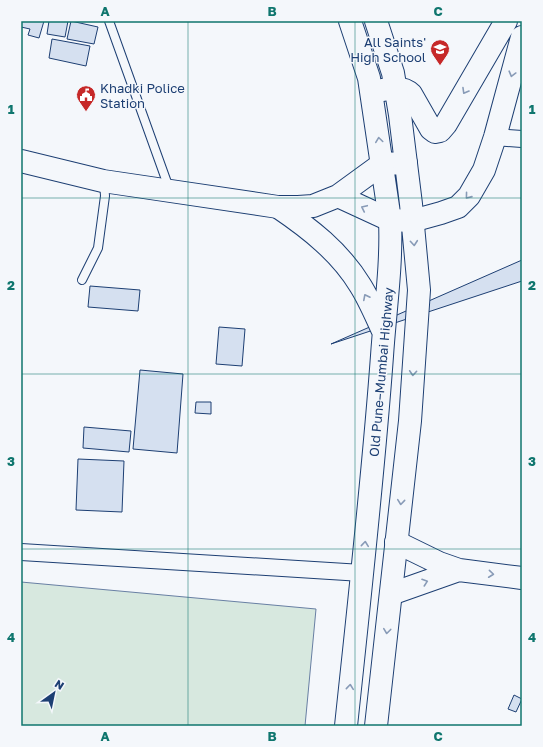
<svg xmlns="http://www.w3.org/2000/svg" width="543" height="747" viewBox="0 0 543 747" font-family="'Golos Text',sans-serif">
<rect width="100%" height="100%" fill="#f4f7fb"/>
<path fill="#d7e8df" stroke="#687fa3" d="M21 582 316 609 305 726H21Z"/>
<path fill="#d5e0f0" stroke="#1d3f73" d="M21 21H44L39 38 28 35 30 29 21 27Z
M49 21H68L65 37 47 34Z
M71 21 98 27 94 44 67 39Z
M52 39 90 46 86 66 49 58Z
M522 260V281L331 344Z
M90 286 140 290 138 311 88 307Z
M219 327 245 329 242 366 216 364Z
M140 370 183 374 177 453 133 449Z
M196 402H211V414L195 413Z
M84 427 131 431 129 452 83 448Z
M78 459 124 461 122 512 76 510Z
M514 695 522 699 516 712 508 709Z"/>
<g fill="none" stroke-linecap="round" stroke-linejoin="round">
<defs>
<path id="lane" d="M109 21 169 188
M82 280 98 248 105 196 104 182"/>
<path id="street" d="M495 137 522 139
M21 552 362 573"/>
<path id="secondary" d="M396 542 439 563 459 570
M391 594 459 570 522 578"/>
<path id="primary" d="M372 92C385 90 401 84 411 94L431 129 435 132 440 131 446 124 506 21
M21 161 103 181 278 207H298L313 206 338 196 382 164 406 163
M338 196 390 220 412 221 441 213 458 207 469 196 484 170 495 137 522 37"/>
<path id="highway" d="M278 207C309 228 340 252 360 285 369 299 376 316 383 331
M346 726C359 603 373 479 382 356 385 310 392 266 390 220L369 78 350 21
M376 726 410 421 419 290 411 204 400 115 393 73 376 21"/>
</defs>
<use href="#lane" stroke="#1d3f73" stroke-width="10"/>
<use href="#street" stroke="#1d3f73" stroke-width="18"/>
<use href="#secondary" stroke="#1d3f73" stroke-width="24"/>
<use href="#primary" stroke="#1d3f73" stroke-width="24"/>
<use href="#highway" stroke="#1d3f73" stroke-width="24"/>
<use href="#lane" stroke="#f4f7fb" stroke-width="8"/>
<use href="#street" stroke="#f4f7fb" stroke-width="16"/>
<use href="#secondary" stroke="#f4f7fb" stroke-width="22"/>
<use href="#primary" stroke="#f4f7fb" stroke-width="22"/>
<use href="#highway" stroke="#f4f7fb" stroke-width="22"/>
</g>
<defs><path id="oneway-chevron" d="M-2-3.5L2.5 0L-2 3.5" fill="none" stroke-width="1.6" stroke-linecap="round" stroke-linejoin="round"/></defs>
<g stroke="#889bb7">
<use href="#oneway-chevron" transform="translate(512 74) rotate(105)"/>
<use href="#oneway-chevron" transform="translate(465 91) rotate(120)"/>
<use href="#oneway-chevron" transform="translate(379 140) rotate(-98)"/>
<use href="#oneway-chevron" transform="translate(468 196) rotate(129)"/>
<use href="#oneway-chevron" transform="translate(364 208) rotate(-155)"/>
<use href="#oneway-chevron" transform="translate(414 243) rotate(85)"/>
<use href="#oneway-chevron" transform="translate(366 297) rotate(-117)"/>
<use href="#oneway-chevron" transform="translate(413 373) rotate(94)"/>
<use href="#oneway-chevron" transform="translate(401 502) rotate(96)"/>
<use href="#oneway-chevron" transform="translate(365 544) rotate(-84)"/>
<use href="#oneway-chevron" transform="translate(491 574) rotate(6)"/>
<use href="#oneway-chevron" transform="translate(425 582) rotate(-19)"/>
<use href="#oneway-chevron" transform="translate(387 631) rotate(97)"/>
<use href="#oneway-chevron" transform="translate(350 687) rotate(-84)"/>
</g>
<path fill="none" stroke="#0f766e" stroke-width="1" stroke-opacity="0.55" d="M188 21V726M355 21V726M21 198H522M21 374H522M21 549H522"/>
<defs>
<symbol id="school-pin" viewBox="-11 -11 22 30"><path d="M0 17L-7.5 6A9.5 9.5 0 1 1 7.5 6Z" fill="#c62828" stroke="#f4f7fb"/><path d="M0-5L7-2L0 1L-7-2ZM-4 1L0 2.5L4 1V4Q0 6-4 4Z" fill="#fff"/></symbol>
<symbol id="civic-pin" viewBox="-11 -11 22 30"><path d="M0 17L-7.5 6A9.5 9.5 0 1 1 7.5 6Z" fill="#c62828" stroke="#f4f7fb"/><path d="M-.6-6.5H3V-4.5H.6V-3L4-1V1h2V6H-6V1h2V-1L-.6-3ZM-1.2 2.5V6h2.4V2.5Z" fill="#fff"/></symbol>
</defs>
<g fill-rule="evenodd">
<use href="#school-pin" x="429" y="38" width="22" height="30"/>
<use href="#civic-pin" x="75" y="84" width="22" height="30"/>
</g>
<g text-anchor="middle" stroke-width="3" stroke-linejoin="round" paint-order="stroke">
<g font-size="13" fill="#1d3f73" stroke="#f4f7fb" text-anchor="end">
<text x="426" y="47">All Saints'<tspan x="426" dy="15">High School</tspan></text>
<text x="100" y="93" text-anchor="start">Khadki Police<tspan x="100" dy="15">Station</tspan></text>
</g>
<g font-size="13" fill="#1d3f73" stroke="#f4f7fb">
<text transform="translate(381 372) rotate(-85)" y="5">Old Pune–Mumbai Highway</text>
</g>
</g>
<rect width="543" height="747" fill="none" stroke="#f4f7fb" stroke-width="44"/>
<g transform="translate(54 693) rotate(33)" stroke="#f4f7fb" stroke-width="3" paint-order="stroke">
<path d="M0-3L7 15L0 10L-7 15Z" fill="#1d3f73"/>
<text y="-6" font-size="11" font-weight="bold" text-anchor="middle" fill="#1d3f73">N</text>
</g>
<rect x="22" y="22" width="499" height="703" fill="none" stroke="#0f766e" stroke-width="1.5"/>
<g font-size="13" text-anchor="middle" font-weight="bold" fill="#0f766e">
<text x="105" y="16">A</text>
<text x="272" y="16">B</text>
<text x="438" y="16">C</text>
<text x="11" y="114">1</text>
<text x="532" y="114">1</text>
<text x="11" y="290">2</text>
<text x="532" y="290">2</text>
<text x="11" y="466">3</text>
<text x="532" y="466">3</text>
<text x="11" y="642">4</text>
<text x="532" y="642">4</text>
<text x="105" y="741">A</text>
<text x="272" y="741">B</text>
<text x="438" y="741">C</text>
</g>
</svg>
